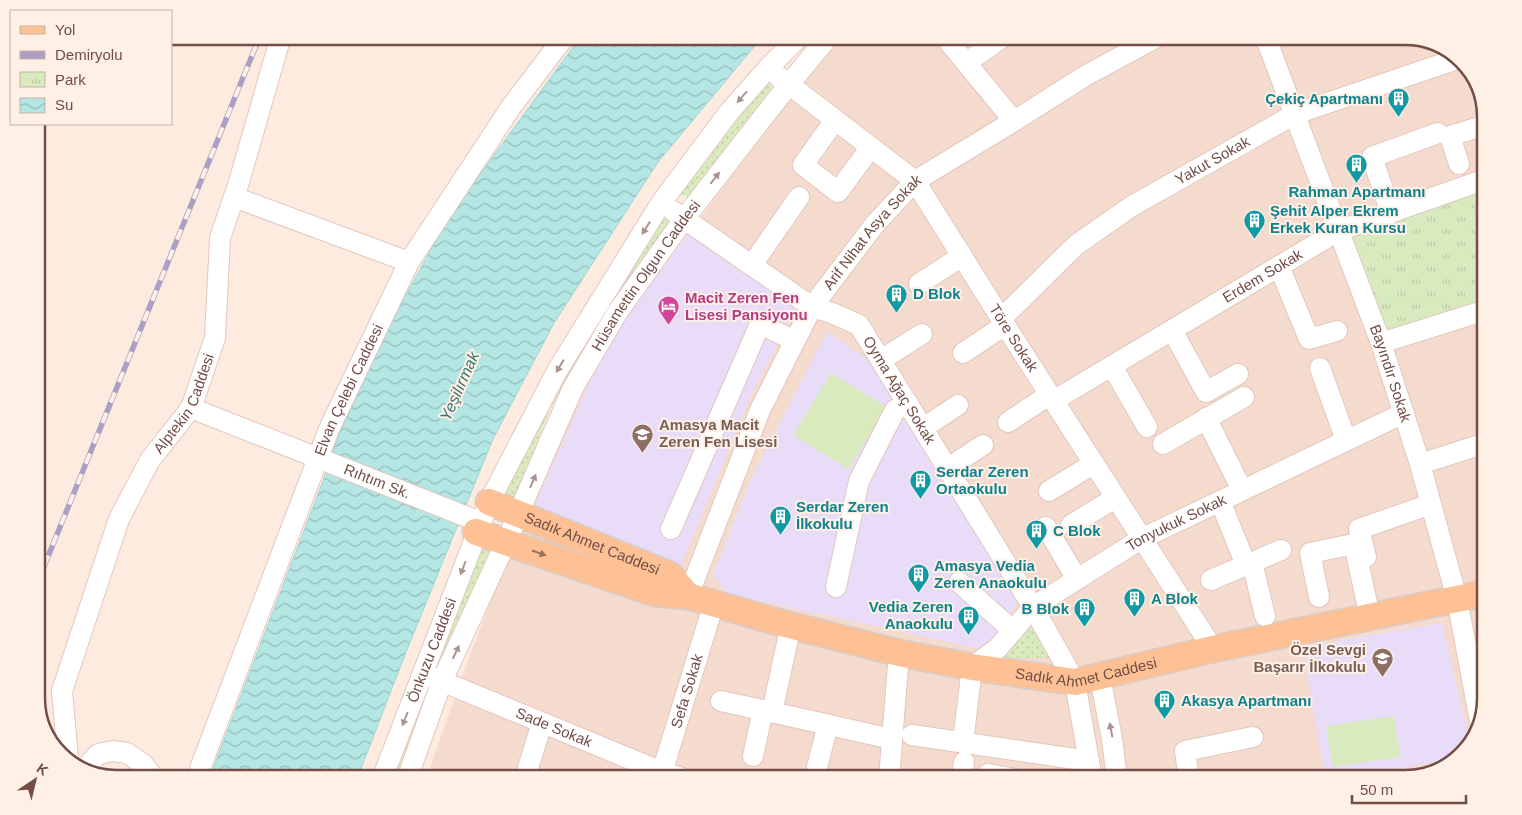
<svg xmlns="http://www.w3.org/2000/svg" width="1522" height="815" viewBox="0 0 1522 815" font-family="Arial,sans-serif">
<defs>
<pattern id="grass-dots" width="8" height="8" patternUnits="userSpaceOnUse" patternTransform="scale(1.25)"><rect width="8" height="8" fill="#d9eabe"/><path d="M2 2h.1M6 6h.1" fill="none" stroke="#becaa5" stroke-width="1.8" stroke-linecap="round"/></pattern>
<pattern id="park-tufts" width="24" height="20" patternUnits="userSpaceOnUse" patternTransform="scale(1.25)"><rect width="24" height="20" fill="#d9eabe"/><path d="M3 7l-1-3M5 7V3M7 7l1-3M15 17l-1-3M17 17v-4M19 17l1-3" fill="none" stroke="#becaa5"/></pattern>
<pattern id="water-waves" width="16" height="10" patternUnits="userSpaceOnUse" patternTransform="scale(1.25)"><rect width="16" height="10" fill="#b4e6e3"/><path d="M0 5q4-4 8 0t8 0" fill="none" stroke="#97bdba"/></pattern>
</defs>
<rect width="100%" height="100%" fill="#fdebdf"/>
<path fill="#f4dbcd" d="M838 36H1404L1441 45 1472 73 1486 112V697L1477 734 1449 765 1405 779H426L467 663 530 498 579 385 800 81Z"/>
<path fill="#e8dcf9" d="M689 233 797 307 753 391 679 570 531 514 611 334Z
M827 332 883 369 1019 599 990 651 727 594 713 575 749 483Z
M1442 623 1470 742 1455 759 1337 779H1325L1303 647Z"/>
<path fill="url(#grass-dots)" d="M765 81 772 87 689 197 682 195 679 190Z
M662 218H668L670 223 576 364 551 407 513 502 503 497 548 403Z
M482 547 490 550 442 663 436 661Z
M1028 627H1031L1050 658H1003Z
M429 682 434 683 396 779H390Z"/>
<path fill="url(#park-tufts)" d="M1486 189V303L1395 332 1386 329 1353 244 1360 231Z"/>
<path fill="#d9eabe" d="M831 373 887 407 848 469 793 435Z
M1394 716 1400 757 1332 767 1326 726Z"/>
<path fill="url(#water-waves)" stroke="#9ad8d5" d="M581 36H763L658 162 554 323 493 439 406 652 357 779H209L323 481 339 434 393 319 430 251 454 210Z"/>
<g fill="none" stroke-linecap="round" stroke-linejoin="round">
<defs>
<g id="minor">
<path d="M944 36 1014 121"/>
<path id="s1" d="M1265 36 1381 343 1420 464 1457 599 1480 721"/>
<path d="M966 63 1004 36"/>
<path id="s2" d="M778 76 915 181 1005 325 1213 649"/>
<path d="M835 120 803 165 838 192 871 147"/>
<path d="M1459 164 1450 136 1486 125"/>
<path d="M234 197 409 262"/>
<path id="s3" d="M673 211 812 307 832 313 859 325 1033 607 1075 682 1092 779"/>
<path d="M1391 213 1372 157 1438 133"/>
<path d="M752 265 799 197"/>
<path d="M1279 266 1309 339 1337 331"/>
<path d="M919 284 962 256"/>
<path id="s4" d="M1001 319 1076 245 1132 206 1295 114 1457 59"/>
<path d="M1172 330 1206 392 1238 374"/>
<path d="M1381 343 1486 310"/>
<path d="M963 353 1005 325"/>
<path d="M881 360 922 334"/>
<path d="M1112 366 1147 427"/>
<path d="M1320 368 1346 440"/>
<path id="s5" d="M1053 401 1338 231 1486 179"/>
<path id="s6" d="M191 408 480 522"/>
<path d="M1206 418 1242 490"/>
<path d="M1008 422 1049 395"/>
<path d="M923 428 958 405"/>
<path d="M1163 444 1244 397"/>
<path d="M1420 464 1486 443"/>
<path d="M948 468 983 445"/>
<path d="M1049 491 1093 464"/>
<path d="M1220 501 1246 565"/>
<path d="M1071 525 1115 498"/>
<path d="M1046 527 1077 579"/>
<path d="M671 529 760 324 795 341"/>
<path d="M1366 557 1359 529 1431 504"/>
<path d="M1252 562 1265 616"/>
<path d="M1211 580 1281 550"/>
<path d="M959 582 1013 631"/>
<path d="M836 587 859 481 895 410 908 404"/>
<path id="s7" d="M688 596 760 410 812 307 875 224 915 181 1014 121 1085 76 1159 36"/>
<path d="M1319 597 1310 553 1354 544 1370 617"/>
<path id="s8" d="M429 676 662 772 686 779"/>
<path d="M1100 677 1112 739 1117 779"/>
<path d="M721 701 892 739"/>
<path d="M772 712 791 625"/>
<path d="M912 735 1089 761"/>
<path id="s9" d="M963 743 972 667 998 648 1033 607 1141 539 1404 413"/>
<path d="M753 756 763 710"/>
<path id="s10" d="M68 758 62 691 119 519 150 460 191 408 215 338 220 238 239 182 281 36"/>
<path d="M817 767 828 725"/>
<path d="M528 768 542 723"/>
<path d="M83 771 98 754 113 751 127 753 143 764 155 779"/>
<path d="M988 774 1016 779"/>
<path id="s11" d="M196 779 329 429 409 262 511 107 565 36"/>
<path id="s12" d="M382 779 489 502 557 371 661 203 730 111 768 68 800 36"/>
<path id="s13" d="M407 779 442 681 506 542 573 388 617 313 684 219 789 84 829 36"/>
<path id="s14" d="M660 779 714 603"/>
<path d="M889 779 899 653"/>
<path d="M962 779 964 762"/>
<path d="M1189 779 1185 751 1253 737"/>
</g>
<g id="major">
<path id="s15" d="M489 502 670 575 688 596"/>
<path id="s16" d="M476 532 655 593 688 596 781 623 899 653 972 667 1075 682 1213 649 1486 593"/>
</g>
</defs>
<use href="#minor" stroke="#e3c7be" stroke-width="22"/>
<use href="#major" stroke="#d8cdcb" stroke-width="29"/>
<use href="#minor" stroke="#fff" stroke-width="20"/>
<use href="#major" stroke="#fec195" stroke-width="26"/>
<defs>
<path id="rail" d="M36 586 260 36"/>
</defs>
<use href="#rail" stroke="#ab9fc5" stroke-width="5.5"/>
<use href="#rail" stroke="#fff0e6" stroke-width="4" stroke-dasharray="11" stroke-linecap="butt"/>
</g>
<defs><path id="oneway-solid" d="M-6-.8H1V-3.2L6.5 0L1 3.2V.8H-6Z" transform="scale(1.25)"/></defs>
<g fill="#ab9490">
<use href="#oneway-solid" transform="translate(742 97) rotate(131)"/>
<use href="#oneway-solid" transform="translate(715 178) rotate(-52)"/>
<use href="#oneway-solid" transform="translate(646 228) rotate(122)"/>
<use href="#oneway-solid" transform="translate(560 366) rotate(121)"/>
<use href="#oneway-solid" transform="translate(533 481) rotate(-67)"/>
<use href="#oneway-solid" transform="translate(463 568) rotate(111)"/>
<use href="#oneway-solid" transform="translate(456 652) rotate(-65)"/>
<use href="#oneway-solid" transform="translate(405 719) rotate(111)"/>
<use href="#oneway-solid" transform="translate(1111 730) rotate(-101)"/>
</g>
<use fill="#9d705e" href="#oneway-solid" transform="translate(539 553) rotate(19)"/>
<defs>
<symbol id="building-pin" viewBox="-11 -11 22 30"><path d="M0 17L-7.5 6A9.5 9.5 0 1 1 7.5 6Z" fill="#0f9aa8" stroke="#fff0e6"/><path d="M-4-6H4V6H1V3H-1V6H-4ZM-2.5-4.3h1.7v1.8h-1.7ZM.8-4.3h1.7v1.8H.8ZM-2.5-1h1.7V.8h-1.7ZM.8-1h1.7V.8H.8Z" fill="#fff"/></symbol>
<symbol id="hotel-pin" viewBox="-11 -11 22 30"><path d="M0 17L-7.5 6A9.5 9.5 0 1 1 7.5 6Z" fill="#d1479c" stroke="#fff0e6"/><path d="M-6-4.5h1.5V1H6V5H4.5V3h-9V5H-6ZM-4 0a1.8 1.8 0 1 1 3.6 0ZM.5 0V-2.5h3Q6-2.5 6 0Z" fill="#fff"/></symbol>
<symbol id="school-pin" viewBox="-11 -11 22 30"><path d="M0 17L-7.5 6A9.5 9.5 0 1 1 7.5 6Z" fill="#8d6e63" stroke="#fff0e6"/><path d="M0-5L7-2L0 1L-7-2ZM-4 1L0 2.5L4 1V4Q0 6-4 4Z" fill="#fff"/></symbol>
</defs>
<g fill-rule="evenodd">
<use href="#building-pin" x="1386" y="86" width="25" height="34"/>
<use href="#building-pin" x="1344" y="152" width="25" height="34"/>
<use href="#building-pin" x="1242" y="208" width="25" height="34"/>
<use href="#building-pin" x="884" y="282" width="25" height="34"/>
<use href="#hotel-pin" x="656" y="294" width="25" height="34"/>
<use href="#school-pin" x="630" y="422" width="25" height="34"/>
<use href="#building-pin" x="908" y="468" width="25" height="34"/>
<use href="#building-pin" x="768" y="504" width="25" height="34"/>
<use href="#building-pin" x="1024" y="518" width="25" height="34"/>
<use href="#building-pin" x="906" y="562" width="25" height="34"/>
<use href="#building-pin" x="1122" y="586" width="25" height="34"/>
<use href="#building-pin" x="1072" y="596" width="25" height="34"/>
<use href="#building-pin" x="956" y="604" width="25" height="34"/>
<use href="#school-pin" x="1370" y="646" width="25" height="34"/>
<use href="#building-pin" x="1152" y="688" width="25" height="34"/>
</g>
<g text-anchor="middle" stroke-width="4" stroke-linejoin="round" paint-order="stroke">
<g font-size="15" font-weight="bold" fill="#0d838f" stroke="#fff0e6" text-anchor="start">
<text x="1383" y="104" text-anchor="end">Çekiç Apartmanı</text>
<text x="1357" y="197" text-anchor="middle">Rahman Apartmanı</text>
<text x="1270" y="216">Şehit Alper Ekrem<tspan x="1270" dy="17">Erkek Kuran Kursu</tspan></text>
<text x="913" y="299">D Blok</text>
<text x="936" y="477">Serdar Zeren<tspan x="936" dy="17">Ortaokulu</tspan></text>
<text x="796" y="512">Serdar Zeren<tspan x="796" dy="17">İlkokulu</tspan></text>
<text x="1053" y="536">C Blok</text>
<text x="934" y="571">Amasya Vedia<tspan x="934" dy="17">Zeren Anaokulu</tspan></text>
<text x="1151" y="604">A Blok</text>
<text x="953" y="612" text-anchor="end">Vedia Zeren<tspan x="953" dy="17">Anaokulu</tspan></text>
<text x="1069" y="614" text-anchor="end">B Blok</text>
<text x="1181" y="706">Akasya Apartmanı</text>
</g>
<g font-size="15" fill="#734d46" stroke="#fff0e6">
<text dy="5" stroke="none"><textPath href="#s4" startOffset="266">Yakut Sokak</textPath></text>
<text dy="5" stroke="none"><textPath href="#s7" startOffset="411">Arif Nihat Asya Sokak</textPath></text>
<text dy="5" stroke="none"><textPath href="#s13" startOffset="559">Hüsamettin Olgun Caddesi</textPath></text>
<text dy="5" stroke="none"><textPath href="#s5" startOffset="244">Erdem Sokak</textPath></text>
<text dy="5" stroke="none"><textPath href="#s2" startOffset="358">Töre Sokak</textPath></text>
<text dy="5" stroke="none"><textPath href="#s1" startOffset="360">Bayındır Sokak</textPath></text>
<text dy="5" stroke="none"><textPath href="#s3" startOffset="296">Oyma Ağaç Sokak</textPath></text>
<text dy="5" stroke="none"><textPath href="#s11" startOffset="418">Elvan Çelebi Caddesi</textPath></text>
<text dy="5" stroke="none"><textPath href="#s10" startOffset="382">Alptekin Caddesi</textPath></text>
<text dy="5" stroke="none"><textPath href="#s6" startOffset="200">Rıhtım Sk.</textPath></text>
<text dy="5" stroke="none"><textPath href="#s9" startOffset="329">Tonyukuk Sokak</textPath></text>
<text dy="5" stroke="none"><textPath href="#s15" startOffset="111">Sadık Ahmet Caddesi</textPath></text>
<text dy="5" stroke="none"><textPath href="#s12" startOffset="138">Önkuzu Caddesi</textPath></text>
<text dy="5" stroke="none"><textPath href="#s16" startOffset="631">Sadık Ahmet Caddesi</textPath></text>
<text dy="5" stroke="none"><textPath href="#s14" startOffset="92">Sefa Sokak</textPath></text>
<text dy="5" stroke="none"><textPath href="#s8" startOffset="135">Sade Sokak</textPath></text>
</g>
<g font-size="15" font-weight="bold" fill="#b23c85" stroke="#fff0e6" text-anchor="start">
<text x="685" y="303">Macit Zeren Fen<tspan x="685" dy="17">Lisesi Pansiyonu</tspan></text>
</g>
<g font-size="15" font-weight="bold" fill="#785e54" stroke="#fff0e6" text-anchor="start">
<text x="659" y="430">Amasya Macit<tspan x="659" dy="17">Zeren Fen Lisesi</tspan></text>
<text x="1366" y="655" text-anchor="end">Özel Sevgi<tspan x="1366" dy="17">Başarır İlkokulu</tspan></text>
</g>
<g font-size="16" font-style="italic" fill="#387370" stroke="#fff0e6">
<text transform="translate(459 386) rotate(-66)" y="6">Yeşilırmak</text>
</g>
</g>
<path d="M0 0H1522V815H0ZM117 45H1405A72 72 0 0 1 1477 117V698A72 72 0 0 1 1405 770H117A72 72 0 0 1 45 698V117A72 72 0 0 1 117 45Z" fill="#fff0e6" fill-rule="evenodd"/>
<path fill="none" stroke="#734d46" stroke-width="2.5" d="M117 45H1405A72 72 0 0 1 1477 117V698A72 72 0 0 1 1405 770H117A72 72 0 0 1 45 698V117A72 72 0 0 1 117 45Z"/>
<rect x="10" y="10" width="162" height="115" fill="#fff0e6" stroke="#c7afa6"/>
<rect x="20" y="26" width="25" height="8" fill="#fec195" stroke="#c7afa6"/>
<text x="55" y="35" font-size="15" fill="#734d46">Yol</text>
<rect x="20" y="51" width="25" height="8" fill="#ab9fc5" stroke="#c7afa6"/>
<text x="55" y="60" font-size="15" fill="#734d46">Demiryolu</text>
<rect x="20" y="72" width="25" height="15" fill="url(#park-tufts)" stroke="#c7afa6"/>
<text x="55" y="85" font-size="15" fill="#734d46">Park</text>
<rect x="20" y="98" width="25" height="15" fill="url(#water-waves)" stroke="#c7afa6"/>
<text x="55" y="110" font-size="15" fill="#734d46">Su</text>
<g transform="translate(35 780) rotate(35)" stroke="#fff0e6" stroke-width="4" paint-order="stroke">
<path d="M0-4L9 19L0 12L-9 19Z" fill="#734d46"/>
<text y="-8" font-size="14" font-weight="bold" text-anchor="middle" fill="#734d46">K</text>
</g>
<path d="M1352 795v8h114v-8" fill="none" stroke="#734d46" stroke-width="2.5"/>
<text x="1360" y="795" font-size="15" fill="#734d46" stroke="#fff0e6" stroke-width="4" paint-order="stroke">50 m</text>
</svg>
